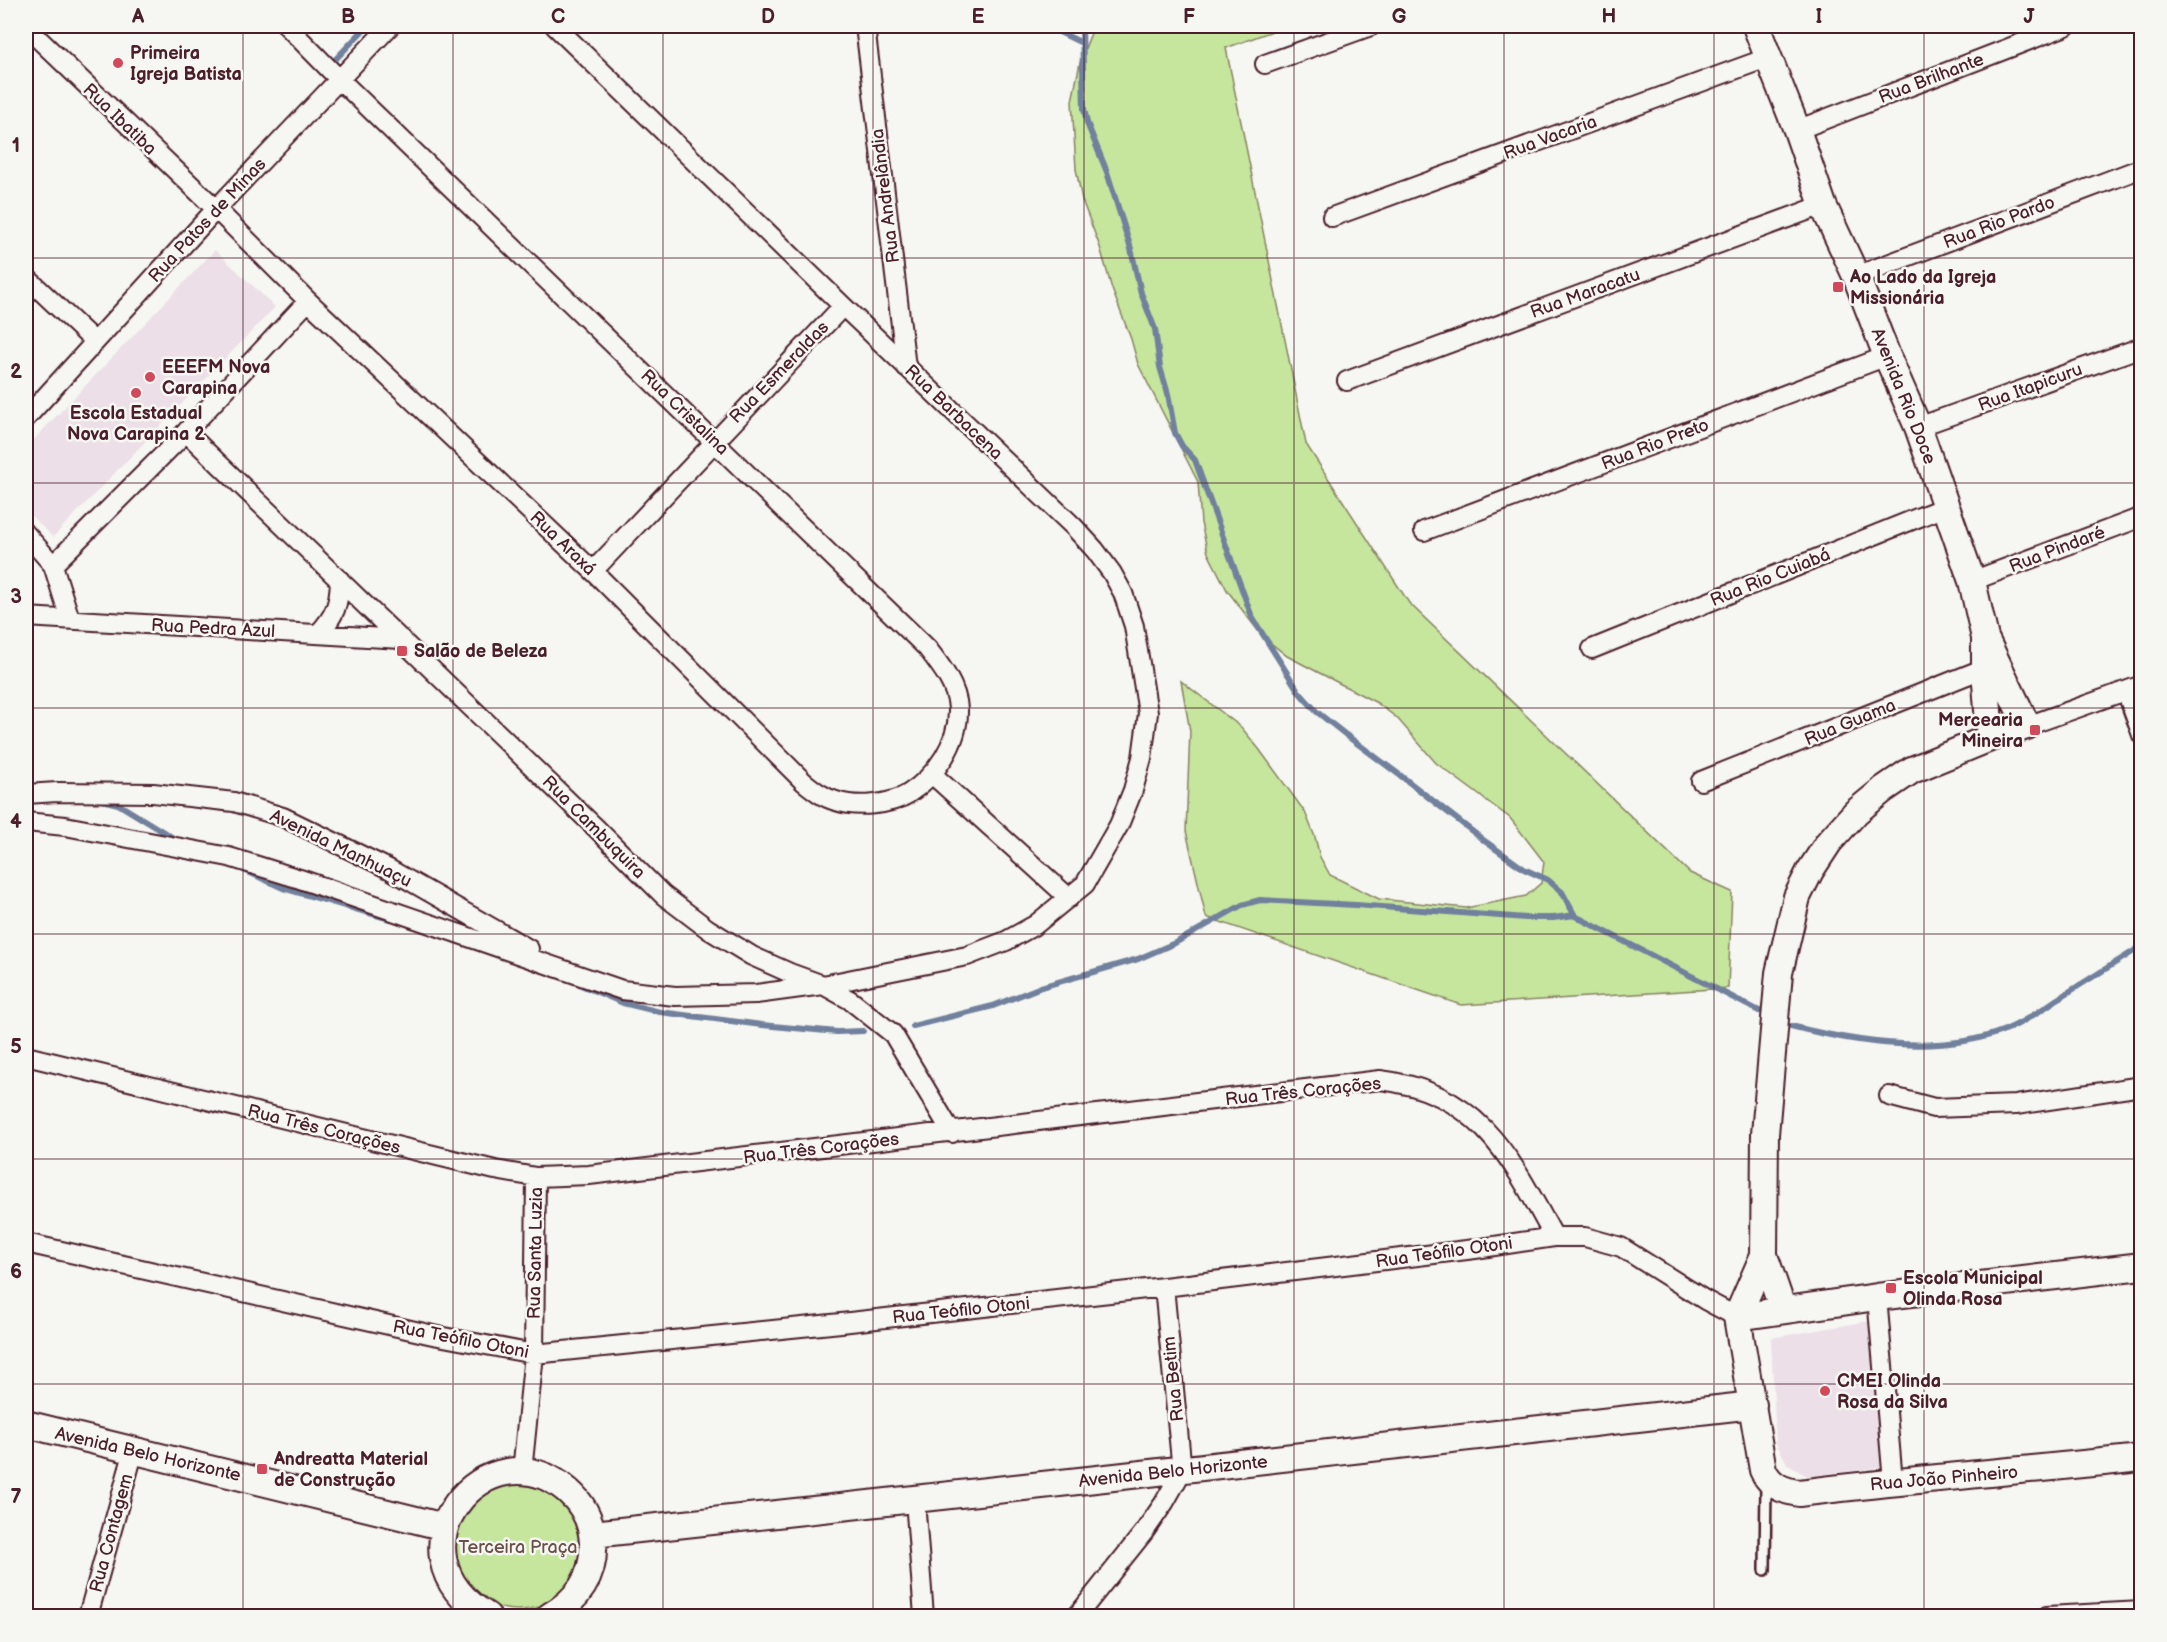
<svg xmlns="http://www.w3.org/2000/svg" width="2167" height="1642" viewBox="0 0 2167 1642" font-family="'Balsamiq Sans',sans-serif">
<rect width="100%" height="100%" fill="#f6f6f2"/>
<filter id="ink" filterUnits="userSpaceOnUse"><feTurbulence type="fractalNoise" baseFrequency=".0167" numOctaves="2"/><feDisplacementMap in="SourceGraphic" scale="12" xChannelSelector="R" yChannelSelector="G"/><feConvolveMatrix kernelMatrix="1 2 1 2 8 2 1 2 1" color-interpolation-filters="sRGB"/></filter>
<g filter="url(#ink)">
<path fill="#ecdfe7" d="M215 250 275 307 53 537 26 511V448Z
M1870 1321 1885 1467 1807 1476 1788 1465 1776 1443 1771 1338Z"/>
<path fill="#c6e59d" stroke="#888264" stroke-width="1.5" d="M1094 26H1286L1226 48 1306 444 1409 603 1690 873 1732 892 1728 988 1461 1005 1206 917 1186 831 1190 731 1181 681 1241 727 1259 749 1305 812 1315 837 1320 857 1330 875 1379 899 1466 908 1526 896 1541 883 1544 862 1510 818 1436 763 1397 718 1377 703 1287 656 1262 636 1227 590 1208 553 1201 523 1198 482 1138 364 1131 339 1112 289 1100 247 1082 200 1076 169 1072 101 1081 58Z
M455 1547a63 63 0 1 1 126 0a63 63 0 1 1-126 0Z"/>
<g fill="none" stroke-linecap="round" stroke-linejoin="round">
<path stroke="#71809c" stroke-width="6" d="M1047 26 1082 43
M1082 26 1084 109 1087 123 1107 172 1131 249 1141 293 1155 329 1160 367 1168 394 1175 433 1182 446 1195 460 1252 617 1299 692 1317 712 1346 735 1405 779 1486 842 1524 869 1548 880 1562 892 1575 916 1759 1011
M332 63 367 26
M102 800 118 804 180 842
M244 870 283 888 390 919
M581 985 623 1003 660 1012 762 1025 837 1032 863 1031
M913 1026 993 1006 1041 987 1138 959 1175 943 1242 905 1260 900 1356 905 1526 918H1553L1575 915
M1791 1026C1857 1043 1939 1056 2005 1030 2023 1023 2040 1011 2056 1000 2085 982 2113 964 2142 946"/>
<defs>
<path id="lane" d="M1765 1570 1766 1483"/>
<path id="street" d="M865 26 906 367
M26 27 216 209 308 301 593 571 804 782C814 790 824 798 836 801 857 808 890 805 908 794 936 776 959 743 958 709 957 686 941 666 927 648L339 79 287 26
M1265 64 1371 26
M1797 130 2066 26
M1332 217 1767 58
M1856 276 2142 168
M26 277 95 342
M1347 381 1823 205
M26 418 216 209 390 26
M1918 427 2142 347
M186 432 598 830 663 895 708 929 752 956 790 973 823 985 850 1000 893 1034 952 1133
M1424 531 1887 356
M26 534 53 565 70 619
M53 565 186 432 308 301
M593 571 843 306
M1972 581 2142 517
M26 617 401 639
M318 634C335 616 339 605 340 580
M1592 649 1947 506
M2126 691 2142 735
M2027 726 2142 685
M932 774 1069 898
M1701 781 1995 664
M26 794 57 792 153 793 234 802 283 817 389 869 529 949
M26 822 65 826 229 857 300 879 622 990 675 996 756 994 823 985 967 956 1006 941 1035 925 1085 884 1119 825 1133 790 1142 758 1148 713 1134 626 1123 593 1112 573 1095 550 1074 527 843 306 555 26
M26 1056 495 1170 536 1177 589 1175 1380 1080C1479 1091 1511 1158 1554 1237
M1889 1096 1934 1108 2016 1105 2142 1086
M26 1243 433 1335 534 1354 841 1323 1164 1287 1475 1249 1554 1237H1585L1621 1247 1705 1300 1737 1317
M1877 1297 1893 1482
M522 1472 534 1354 536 1177
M915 1500 924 1616
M88 1616 134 1450
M1077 1616 1144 1532 1164 1503 1182 1471 1164 1287
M2047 1616 2142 1611"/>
<path id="secondary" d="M1756 26 1797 130 1823 205 1856 276 1887 356 1918 427 1972 581 1985 638V669L1990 738
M1764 1255 1783 1310
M1737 1317 1764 1255 1765 1134 1779 973 1797 897 1810 871 1829 842 1856 812 1884 789 1912 770 1990 738 2027 726 1985 638
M1737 1317 1763 1470C1770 1486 1784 1491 1799 1493 1913 1479 2028 1470 2142 1458
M1737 1317 1877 1297 2142 1266
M26 1424 445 1527
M593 1534C980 1492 1366 1450 1753 1405
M487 1616C380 1552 488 1421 568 1491 583 1504 592 1522 593 1543 595 1576 578 1600 550 1616"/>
</defs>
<use href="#lane" stroke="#4a1f2b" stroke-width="14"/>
<use href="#street" stroke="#4a1f2b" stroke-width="22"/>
<use href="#secondary" stroke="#4a1f2b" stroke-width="30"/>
<use href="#lane" stroke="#f6f6f2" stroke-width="9"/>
<use href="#street" stroke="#f6f6f2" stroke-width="18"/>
<use href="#secondary" stroke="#f6f6f2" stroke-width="26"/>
</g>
</g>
<path fill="none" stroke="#4a1f2b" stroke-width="1.5" stroke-opacity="0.55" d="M243 26V1616M453 26V1616M663 26V1616M873 26V1616M1084 26V1616M1294 26V1616M1504 26V1616M1714 26V1616M1924 26V1616M26 258H2142M26 483H2142M26 708H2142M26 934H2142M26 1159H2142M26 1384H2142"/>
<g fill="#d1495b" stroke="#f6f6f2" stroke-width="2">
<circle cx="118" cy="63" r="6"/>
<rect x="1832" y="281" width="12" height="12" rx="3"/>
<circle cx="150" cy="377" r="6"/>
<circle cx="136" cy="393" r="6"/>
<rect x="396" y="645" width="12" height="12" rx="3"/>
<rect x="2029" y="724" width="12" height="12" rx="3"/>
<rect x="1885" y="1282" width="12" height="12" rx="3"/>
<circle cx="1825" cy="1391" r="6"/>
<rect x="256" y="1463" width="12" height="12" rx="3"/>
</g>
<g text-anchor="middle" stroke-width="5" stroke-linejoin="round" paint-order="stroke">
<g font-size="18" font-weight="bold" fill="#4a1f2b" stroke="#f6f6f2" text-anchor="start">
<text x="130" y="59">Primeira<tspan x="130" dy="21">Igreja Batista</tspan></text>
<text x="1850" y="283">Ao Lado da Igreja<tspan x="1850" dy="21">Missionária</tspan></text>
<text x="162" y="373">EEEFM Nova<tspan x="162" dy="21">Carapina</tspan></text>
<text x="136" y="419" text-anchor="middle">Escola Estadual<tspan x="136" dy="21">Nova Carapina 2</tspan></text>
<text x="414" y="657">Salão de Beleza</text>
<text x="2023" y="726" text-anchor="end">Mercearia<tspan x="2023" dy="21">Mineira</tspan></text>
<text x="1903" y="1284">Escola Municipal<tspan x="1903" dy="21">Olinda Rosa</tspan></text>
<text x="1837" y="1387">CMEI Olinda<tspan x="1837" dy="21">Rosa da Silva</tspan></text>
<text x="274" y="1465">Andreatta Material<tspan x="274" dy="21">de Construção</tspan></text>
</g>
<g font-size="18" fill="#4a1f2b" stroke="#f6f6f2">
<text transform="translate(1931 78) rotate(-21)" y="6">Rua Brilhante</text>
<text transform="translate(120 119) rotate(44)" y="6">Rua Ibatiba</text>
<text transform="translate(1550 137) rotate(-20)" y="6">Rua Vacaria</text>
<text transform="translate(885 196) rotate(-97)" y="6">Rua Andrelândia</text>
<text transform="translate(207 220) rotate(-47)" y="6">Rua Patos de Minas</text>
<text transform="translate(1999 222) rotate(-21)" y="6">Rua Rio Pardo</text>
<text transform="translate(1585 293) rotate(-20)" y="6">Rua Maracatu</text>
<text transform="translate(779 372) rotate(-46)" y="6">Rua Esmeraldas</text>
<text transform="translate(2030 387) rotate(-20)" y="6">Rua Itapicuru</text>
<text transform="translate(1904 396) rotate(68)" y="6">Avenida Rio Doce</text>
<text transform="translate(685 412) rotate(44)" y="6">Rua Cristalina</text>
<text transform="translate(954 412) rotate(44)" y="6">Rua Barbacena</text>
<text transform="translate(1655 444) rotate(-21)" y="6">Rua Rio Preto</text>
<text transform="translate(563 543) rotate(44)" y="6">Rua Araxá</text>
<text transform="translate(2057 549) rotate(-21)" y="6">Rua Pindaré</text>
<text transform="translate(1770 577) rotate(-22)" y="6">Rua Rio Cuiabá</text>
<text transform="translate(213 628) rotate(3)" y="6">Rua Pedra Azul</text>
<text transform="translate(1850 722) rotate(-22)" y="6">Rua Guama</text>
<text transform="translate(594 827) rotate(45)" y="6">Rua Cambuquira</text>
<text transform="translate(341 848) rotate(26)" y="6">Avenida Manhuaçu</text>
<text transform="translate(1303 1091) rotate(-6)" y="6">Rua Três Corações</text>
<text transform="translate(324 1129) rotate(14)" y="6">Rua Três Corações</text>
<text transform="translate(821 1148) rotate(-7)" y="6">Rua Três Corações</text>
<text transform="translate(1444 1252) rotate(-8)" y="6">Rua Teófilo Otoni</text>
<text transform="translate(535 1253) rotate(-89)" y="6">Rua Santa Luzia</text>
<text transform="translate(961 1310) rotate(-6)" y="6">Rua Teófilo Otoni</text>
<text transform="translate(461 1339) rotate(11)" y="6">Rua Teófilo Otoni</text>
<text transform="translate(1173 1379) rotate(-96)" y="6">Rua Betim</text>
<text transform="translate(148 1454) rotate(13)" y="6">Avenida Belo Horizonte</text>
<text transform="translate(1173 1471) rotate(-6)" y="6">Avenida Belo Horizonte</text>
<text transform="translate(1944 1478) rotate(-5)" y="6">Rua João Pinheiro</text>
<text transform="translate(111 1533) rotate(-75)" y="6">Rua Contagem</text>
</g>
<g font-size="18" fill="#695048" stroke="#f6f6f2">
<text x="518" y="1553">Terceira Praça</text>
</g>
</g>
<rect width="2167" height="1642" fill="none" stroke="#f6f6f2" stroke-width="66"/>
<rect x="33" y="33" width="2101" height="1576" fill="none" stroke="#4a1f2b" stroke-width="2"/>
<g font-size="20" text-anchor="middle" font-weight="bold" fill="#4a1f2b">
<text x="138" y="23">A</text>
<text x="348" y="23">B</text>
<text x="558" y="23">C</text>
<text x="768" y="23">D</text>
<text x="978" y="23">E</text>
<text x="1189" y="23">F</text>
<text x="1399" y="23">G</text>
<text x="1609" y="23">H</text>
<text x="1819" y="23">I</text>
<text x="2029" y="23">J</text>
<text x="16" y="152">1</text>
<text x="16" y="378">2</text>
<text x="16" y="603">3</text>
<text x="16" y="828">4</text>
<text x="16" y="1053">5</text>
<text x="16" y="1278">6</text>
<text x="16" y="1503">7</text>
</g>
</svg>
